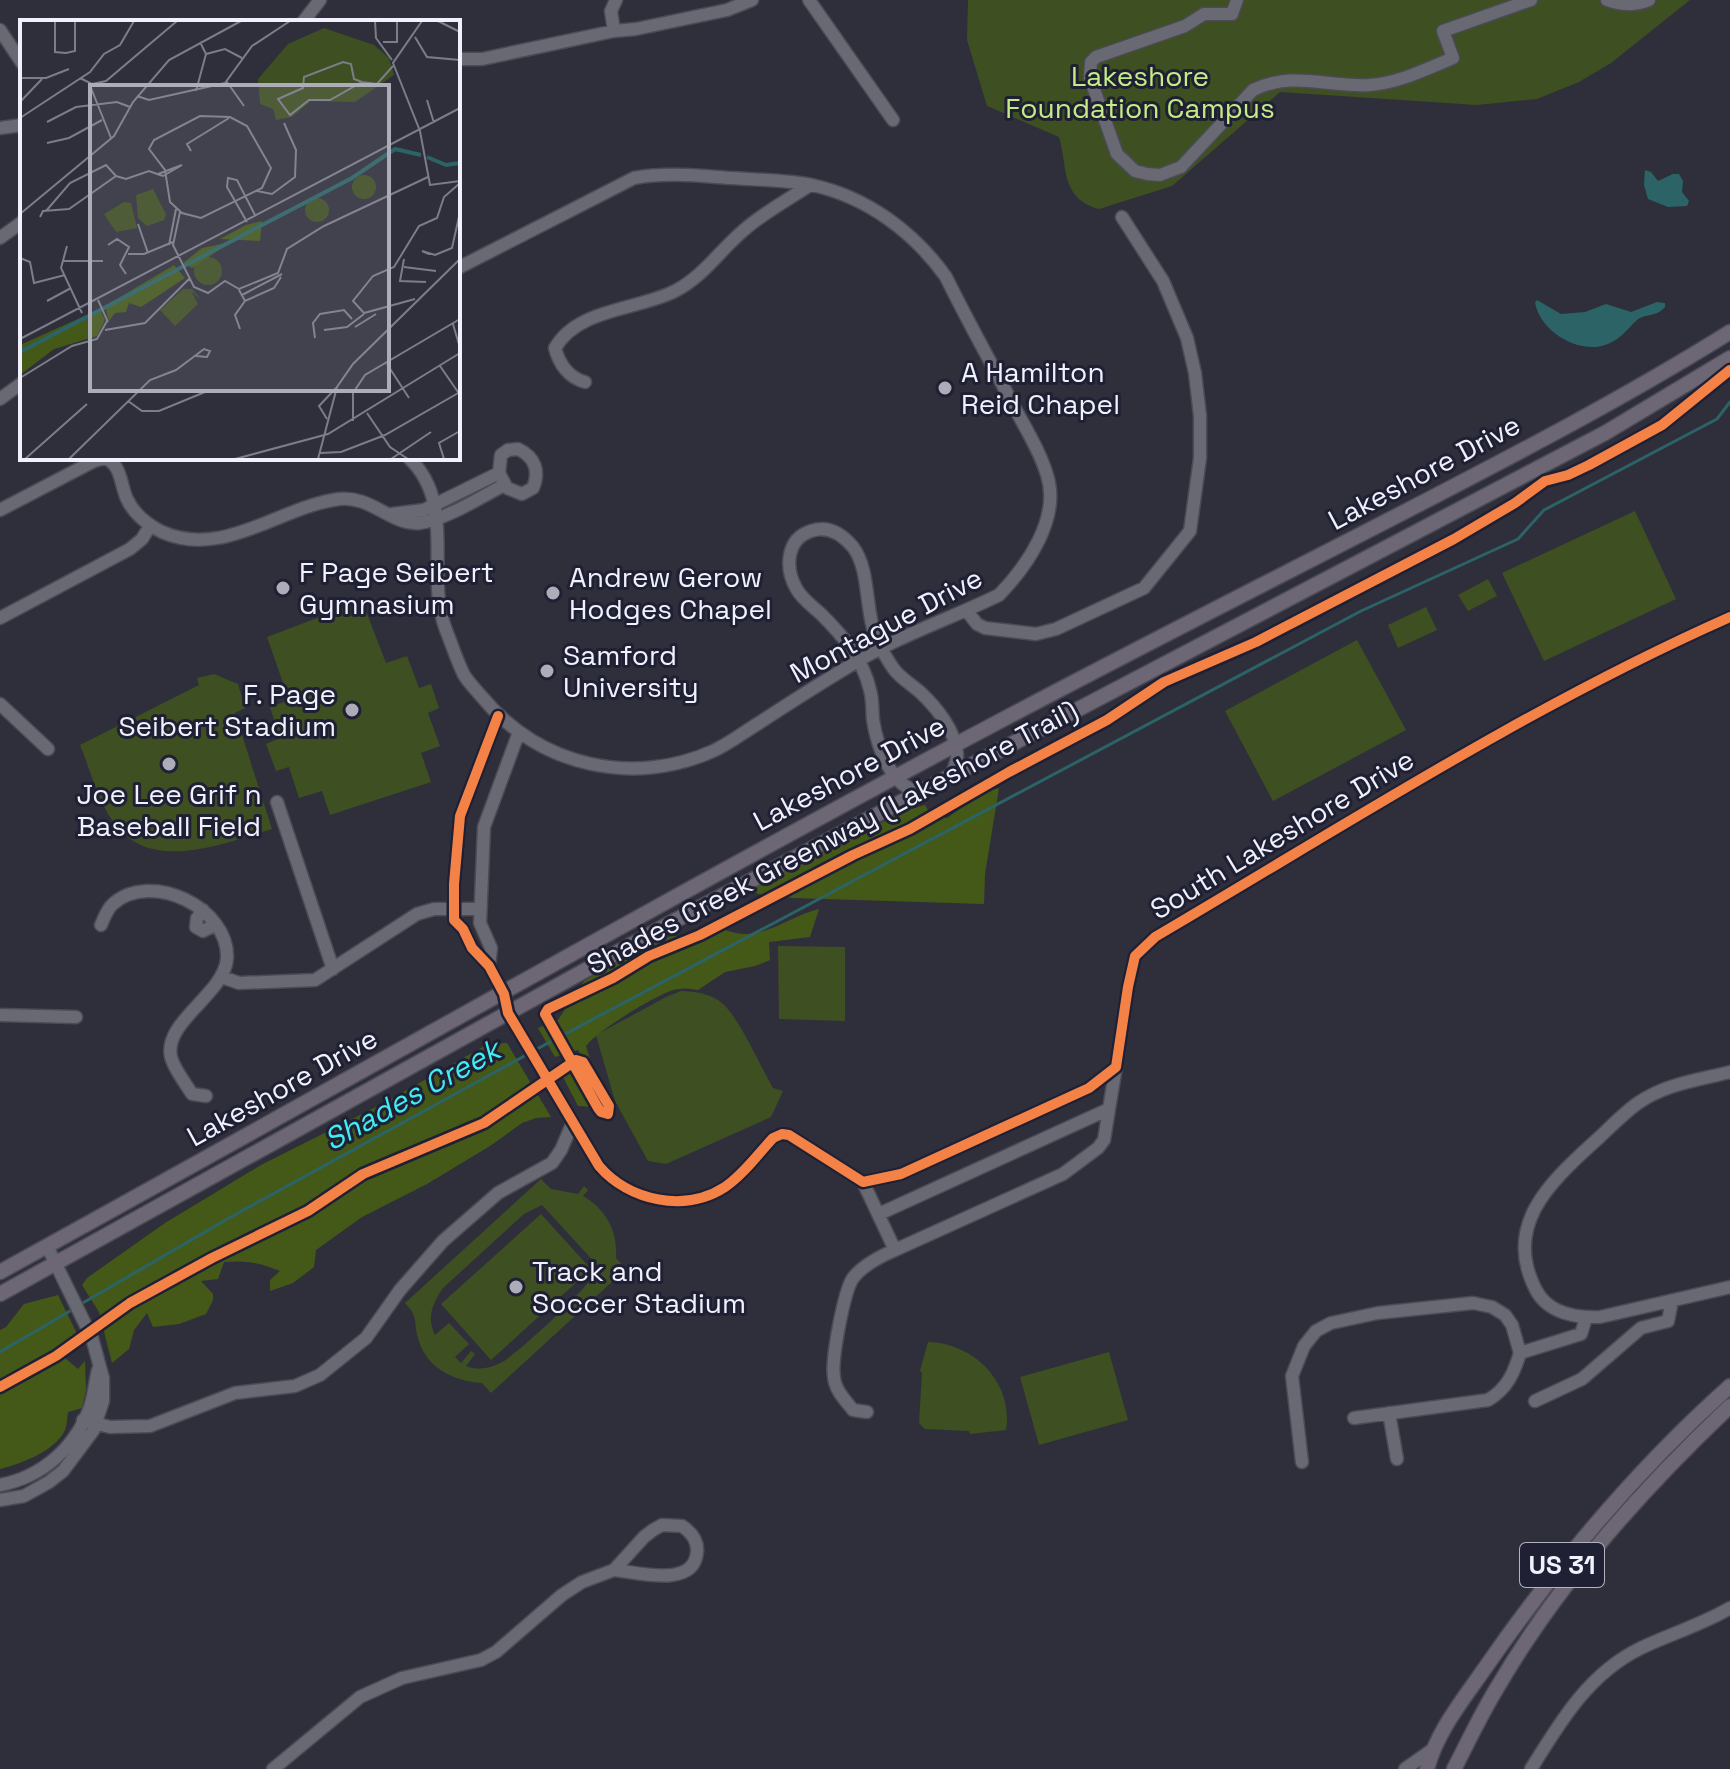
<svg xmlns="http://www.w3.org/2000/svg" width="1730" height="1769" viewBox="0 0 1730 1769" font-family="'Space Grotesk',sans-serif">
<rect width="100%" height="100%" fill="#2f2f3b"/>
<path fill="#3e4f21" fill-rule="evenodd" d="M968 0H1690L1611 63 1579 82 1537 99 1477 105 1280 92 1172 186 1099 209C1060 198 1068 167 1059 137L987 106 967 40Z
M1635 511 1676 599 1544 661 1502 573Z
M1488 579 1497 596 1468 611 1458 595Z
M362 601 386 663 407 656 419 688 431 684 439 708 428 713 440 746 421 753 431 782 330 815 322 791 299 798 289 767 276 771 266 744 280 738 270 707 289 700 267 637Z
M1426 607 1437 630 1398 648 1388 625Z
M1357 640 1406 730 1273 801 1225 711Z
M214 674 238 684 245 708 235 713 272 829C222 844 148 875 112 820 97 798 90 769 80 745L199 685 197 678Z
M778 946 845 947V1021L779 1019Z
M681 991C695 991 712 994 723 1004 740 1019 760 1066 773 1088L783 1091 771 1117 666 1164 648 1161 615 1101 596 1035 666 997Z
M541 1179 551 1189 578 1194 584 1186 588 1190 583 1196C606 1209 618 1232 616 1258L626 1269 491 1393 482 1383C453 1381 426 1368 418 1338 413 1320 419 1318 405 1303ZM542 1205 599 1267C594 1283 519 1353 502 1362 491 1368 479 1371 466 1366L475 1354 471 1351 461 1363 455 1357 469 1344 449 1323 435 1335C426 1317 433 1303 443 1288L524 1214Z
M541 1214 591 1269 491 1360 441 1304Z
M928 1342C974 1343 1014 1383 1006 1430L970 1434 969 1431 925 1429 919 1423 922 1373 920 1371Z
M1109 1352 1128 1420 1039 1445 1020 1377Z"/>
<path fill="#445918" d="M999 788 985 874 984 904 793 898C778 896 763 898 750 890L904 811 925 805 929 812 947 818 982 793Z
M819 909 810 937 769 942 770 960 755 966 725 972 698 990C690 988 682 988 673 990 654 996 597 1031 586 1046L590 1059 582 1057 578 1050 555 1057 538 1028 558 1020 584 981 647 944 672 936 701 938 723 929C760 945 783 918 819 909Z
M507 1043 551 1117 536 1118 522 1123 490 1146 427 1184 362 1217 316 1250 314 1267 293 1283 270 1291V1280L280 1271C262 1263 244 1260 224 1262L218 1279 201 1281 213 1294V1300L206 1314 179 1324 153 1327 147 1313 134 1330 129 1349 112 1363 99 1312 82 1285 87 1278 165 1223 261 1165 384 1103 488 1044Z
M571 1068 578 1080 591 1082 604 1102 593 1107 578 1106 561 1073Z
M58 1295 82 1344 65 1358 78 1369 85 1361 86 1390 82 1408 68 1412C67 1418 67 1427 64 1432 53 1452 20 1464 0 1469V1330L6 1327 24 1304Z"/>
<path fill="#2b6366" d="M1645 170 1651 172 1658 181 1673 174H1679L1683 181 1682 192 1689 201 1687 206 1668 207 1648 199 1644 185Z
M1537 300 1561 314 1585 312 1606 304 1631 312 1657 302 1665 303V307C1655 318 1646 313 1637 320 1627 329 1622 338 1608 344 1580 356 1539 331 1535 302Z"/>
<g fill="none" stroke-linecap="round" stroke-linejoin="round">
<path stroke="#2b6366" stroke-width="3" d="M535 1050 1361 611 1518 539 1544 510 1717 419 1730 402
M81 1304 229 1218 528 1054
M0 1352 75 1308"/>
<defs>
<path id="minor" d="M809 0 893 120
M1237 0 1232 14H1204L1185 26 1096 57 1091 62 1090 78 1117 154 1135 171 1147 174 1160 175 1181 167 1253 90C1294 70 1328 88 1370 85 1399 83 1426 69 1453 58L1443 31 1531 0
M1607 0C1620 5 1637 6 1649 0
M303 22 320 0
M0 30 22 63
M614 31 611 11 616 0
M458 59H482L614 31 636 29 727 10 752 0
M0 128 22 125
M0 238 22 222
M585 382C569 378 559 364 555 348 578 308 638 310 675 291 704 276 720 250 744 230 763 213 789 199 810 185
M0 399 22 383
M518 449C535 457 540 471 533 488L522 494 507 488 499 473 501 455 508 450Z
M105 458C122 465 120 484 127 499 134 514 148 525 162 532 224 559 279 507 339 499 371 495 392 526 420 523 445 520 481 497 504 485
M409 458C458 505 424 574 446 630 452 645 457 661 464 675 469 683 477 691 483 698 539 766 633 787 713 751 729 744 744 732 759 723 791 702 824 681 856 662 901 635 952 618 999 595 1027 566 1061 518 1047 475 1039 448 1022 423 1009 397 988 357 966 318 946 277 914 232 867 197 812 185 787 180 759 180 732 178 700 176 667 172 634 178L458 268
M0 510 94 461 105 458
M392 514 424 510 499 473
M967 611 977 624 985 628 1036 634 1056 629 1144 588 1190 531 1200 458V416L1195 373 1187 338 1163 281 1122 217
M0 618 130 549 142 539 150 526
M0 704 48 749
M498 716 460 816 454 884V920L463 929 472 948 489 966 504 994 508 1013 599 1166C629 1201 685 1213 725 1187 743 1175 758 1154 773 1138L782 1134 789 1135 863 1182 901 1174 1089 1088 1116 1067 1128 987 1135 956 1155 937C1344 826 1529 706 1730 617
M920 791C891 789 877 745 873 720 872 710 873 700 870 690 863 659 843 636 821 614 812 606 801 598 796 588 785 568 786 539 811 531 828 525 842 534 853 547 868 567 866 600 872 624 875 638 885 656 893 668 900 678 911 684 920 692 936 707 956 731 957 754 958 762 953 770 950 777
M277 802 333 969
M203 910 197 918 196 927 203 931 215 925
M101 925C104 918 107 909 113 904 151 870 230 908 227 959 224 994 163 1022 171 1057 174 1069 186 1084 192 1094L206 1096
M489 966 491 948 480 923 484 827 519 732
M222 977 239 983 315 980 417 914 434 909H480
M0 1015 76 1017
M1730 1072C1698 1080 1665 1084 1638 1103 1621 1115 1607 1131 1592 1144 1548 1184 1503 1227 1536 1290 1548 1313 1576 1318 1600 1317L1730 1287
M863 1182 895 1250 1063 1174 1098 1148 1104 1140 1109 1109
M879 1214 1109 1109 1116 1067
M1535 1401 1582 1379 1641 1328 1668 1321 1672 1301
M867 1412 853 1410C845 1400 835 1390 834 1377 831 1360 844 1291 853 1278 863 1265 881 1256 895 1250
M1389 1413 1397 1459
M1354 1418 1488 1400C1507 1389 1514 1373 1520 1353L1581 1334 1586 1318
M83 1420 110 1427 150 1426 235 1393 295 1386 320 1375 366 1338 400 1290 443 1241 498 1193 552 1163 561 1150 573 1122
M1302 1462 1292 1376 1304 1346 1316 1331 1331 1323 1378 1313 1473 1303 1492 1307 1505 1315 1512 1325 1520 1353
M0 1485C42 1477 75 1448 90 1407 94 1395 95 1382 98 1370
M0 1500 24 1496 49 1482 63 1471 93 1431 103 1401V1378L92 1338 47 1246
M273 1769 360 1697 402 1678 481 1660 496 1652 562 1595 582 1582 614 1570 644 1537 653 1530 662 1525 682 1526C691 1532 698 1540 697 1552 694 1589 637 1572 614 1570
M1405 1769 1432 1750
M1531 1769C1560 1722 1589 1673 1641 1648 1670 1634 1701 1625 1730 1608"/>
<path id="major" d="M0 1272C318 1097 633 917 953 746 1104 665 1257 588 1410 509 1518 453 1626 397 1730 332
M0 1294 676 920 1605 433 1730 358
M1427 1769C1437 1731 1463 1700 1485 1668 1556 1566 1637 1469 1730 1386
M1454 1769C1468 1742 1481 1714 1497 1688 1558 1583 1642 1489 1730 1406"/>
</defs>
<use href="#minor" stroke="#4b4b56" stroke-width="15"/>
<use href="#major" stroke="#4b4b56" stroke-width="17"/>
<use href="#minor" stroke="#686972" stroke-width="12"/>
<use href="#major" stroke="#6d6674" stroke-width="14"/>
<defs>
<path id="cycleway" d="M498 716 460 816 454 884V920L463 929 472 948 489 966 504 994 508 1013 599 1166C629 1201 685 1213 725 1187 743 1175 758 1154 773 1138L782 1134 789 1135 863 1182 901 1174 1089 1088 1116 1067 1128 987 1135 956 1155 937C1344 826 1529 706 1730 617
M0 1387 56 1356 130 1303 212 1258 308 1211 363 1174 484 1123 569 1065 576 1060 583 1062 609 1106 608 1114 601 1112 598 1108 545 1014 548 1009 613 978 649 956 700 935 853 855 910 829 1009 772 1107 720 1164 682 1256 642 1454 539 1515 503 1545 481 1568 475 1589 465 1662 425 1730 370"/>
</defs>
<use href="#cycleway" stroke="#202035" stroke-width="15"/>
<use href="#cycleway" stroke="#f48246" stroke-width="10"/>
</g>
<g fill="#acadb9" stroke="#202035" stroke-width="3">
<circle cx="945" cy="388" r="8"/>
<circle cx="283" cy="588" r="8"/>
<circle cx="553" cy="593" r="8"/>
<circle cx="547" cy="671" r="8"/>
<circle cx="352" cy="710" r="8"/>
<circle cx="169" cy="764" r="8"/>
<circle cx="516" cy="1287" r="8"/>
</g>
<g text-anchor="middle" stroke-width="6" stroke-linejoin="round" paint-order="stroke">
<rect fill="#202035" stroke="#b2b2c1" stroke-width="2" x="1520" y="1543" width="84" height="44" rx="6"/>
<g font-size="26" font-weight="bold" fill="#f0f1fd">
<text x="1562" y="1574">US 31</text>
</g>
<g font-size="28" fill="#c4eb86" stroke="#202035">
<text x="1140" y="86">Lakeshore<tspan x="1140" dy="32">Foundation Campus</tspan></text>
</g>
<g font-size="28" fill="#f0f1fd" stroke="#202035" text-anchor="start">
<text x="961" y="382">A Hamilton<tspan x="961" dy="32">Reid Chapel</tspan></text>
<text x="299" y="582">F Page Seibert<tspan x="299" dy="32">Gymnasium</tspan></text>
<text x="569" y="587">Andrew Gerow<tspan x="569" dy="32">Hodges Chapel</tspan></text>
<text x="563" y="665">Samford<tspan x="563" dy="32">University</tspan></text>
<text x="336" y="704" text-anchor="end">F. Page<tspan x="336" dy="32">Seibert Stadium</tspan></text>
<text x="169" y="804" text-anchor="middle">Joe Lee Grif n<tspan x="169" dy="32">Baseball Field</tspan></text>
<text x="532" y="1281">Track and<tspan x="532" dy="32">Soccer Stadium</tspan></text>
</g>
<g font-size="28" fill="#f0f1fd" stroke="#202035">
<text transform="translate(1424 472) rotate(-28)" y="10">Lakeshore Drive</text>
<text transform="translate(886 625) rotate(-28)" y="10">Montague Drive</text>
<text transform="translate(849 773) rotate(-28)" y="10">Lakeshore Drive</text>
<text transform="translate(1282 834) rotate(-31)" y="10">South Lakeshore Drive</text>
<text transform="translate(832 837) rotate(-28)" y="10">Shades Creek Greenway (Lakeshore Trail)</text>
<text transform="translate(282 1087) rotate(-29)" y="10">Lakeshore Drive</text>
</g>
<g font-size="30" font-style="italic" fill="#40edf2" stroke="#202035">
<text transform="translate(412 1095) rotate(-29)" y="10">Shades Creek</text>
</g>
</g>
<g transform="translate(20 20)">
<rect width="440" height="440" fill="#2f2f3b"/>
<path d="M304 8 354 25 369 38 374 55 335 82 291 81 272 97 256 100 253 89 240 84 238 59 268 24ZM332 167a12 12 0 1 1 24 0a12 12 0 1 1-24 0ZM133 169 146 194 144 200 127 206 118 198 116 175ZM285 190a12 12 0 1 1 24 0a12 12 0 1 1-24 0ZM104 182 111 183 117 208 96 212 84 194ZM174 251a14 14 0 1 1 28 0a14 14 0 1 1-28 0ZM163 269H172L182 281 171 271 178 284 155 306 140 290Z" fill="#3e4f21"/>
<path d="M242 201 240 221 200 219 226 205ZM211 222 172 248 163 243 182 228ZM154 245 165 258 121 287 109 283 106 292 95 293 89 301 85 286ZM80 289 85 300 77 316 34 329 0 355V325Z" fill="#445918"/>
<path fill="none" stroke="#2b6366" stroke-width="4" d="M407 137 426 145 440 143M0 332 332 158 375 129 401 135"/>
<path fill="none" stroke="#7c7d89" stroke-width="2" d="M35 1V32L46 33 55 31V1M355 1 356 18 372 40M402 1 373 43 400 111 410 165 440 161M418 1 440 12M395 17 407 37 440 40M180 22 186 34 205 29 222 38M363 22H377V1M0 58H26L49 49M60 58 72 64 86 61 157 1M207 62 224 86M342 62 334 59 331 44 323 42 284 57 283 68 258 79 270 95 289 80H310L342 62 357 64 373 46M69 63 91 118M176 71 186 34M117 76 129 80 205 63 232 26 270 1M407 80 414 103M0 82 22 59M180 96 210 97 227 106 251 148 242 168 181 198 162 193 150 182 145 150 129 129 134 120ZM0 98 70 52 84 34 100 25 114 1M27 102 56 87 97 82 110 87M27 123 49 118 82 100M171 131 167 124 209 98M96 156 106 159 129 151 140 155 143 156 162 145 138 154M237 171 252 174 275 157 276 130 264 103M26 191 50 163 86 145 96 156M160 192 153 225 174 267 188 273 205 261 219 269 258 253 267 229 304 206 408 157M0 194 94 116 113 82 149 40 221 1M20 197 23 191 49 189 96 156M227 202 207 167 208 158 217 160 235 195M118 204 128 233M88 225 97 219 109 227 100 245 106 254M149 225 156 189M47 226 41 248 62 293M108 234H124L153 222M409 234 402 231 415 235 432 228 440 192M0 238 10 242 14 263 45 255M384 239 380 261 406 262M43 241H83M384 247 416 251M219 270 225 281 254 268 261 257M222 275 262 254M395 279 344 293 333 281 353 256 374 247 399 206 417 198 424 177 440 163M78 280 88 302M27 281 51 268M433 304 440 328M335 307 356 294M220 309 215 295 225 281M85 310 125 303 169 259M304 310 327 307 344 294M295 318 293 303 300 294 324 290 332 299M0 319 440 88M367 344 389 378M420 346 440 375M0 358 52 326 77 319 87 301M108 381 122 391H139L185 372M347 393 370 427 388 439M307 399 299 386 316 368M333 401V373L345 355 440 299M300 433 321 432 365 415 440 372M5 439 67 384M49 439 130 360 156 350 184 329 190 331 187 337 176 336M215 439 308 414 440 333M298 439 317 367 333 344 440 239M371 439 411 412M424 439 419 423 440 411"/>
<path fill="#acadb9" fill-opacity="0.15" stroke="#acadb9" stroke-width="4" d="M70 65H369V371H70Z"/>
<rect width="440" height="440" fill="none" stroke="#f0f1fd" stroke-width="4"/>
</g>
</svg>
